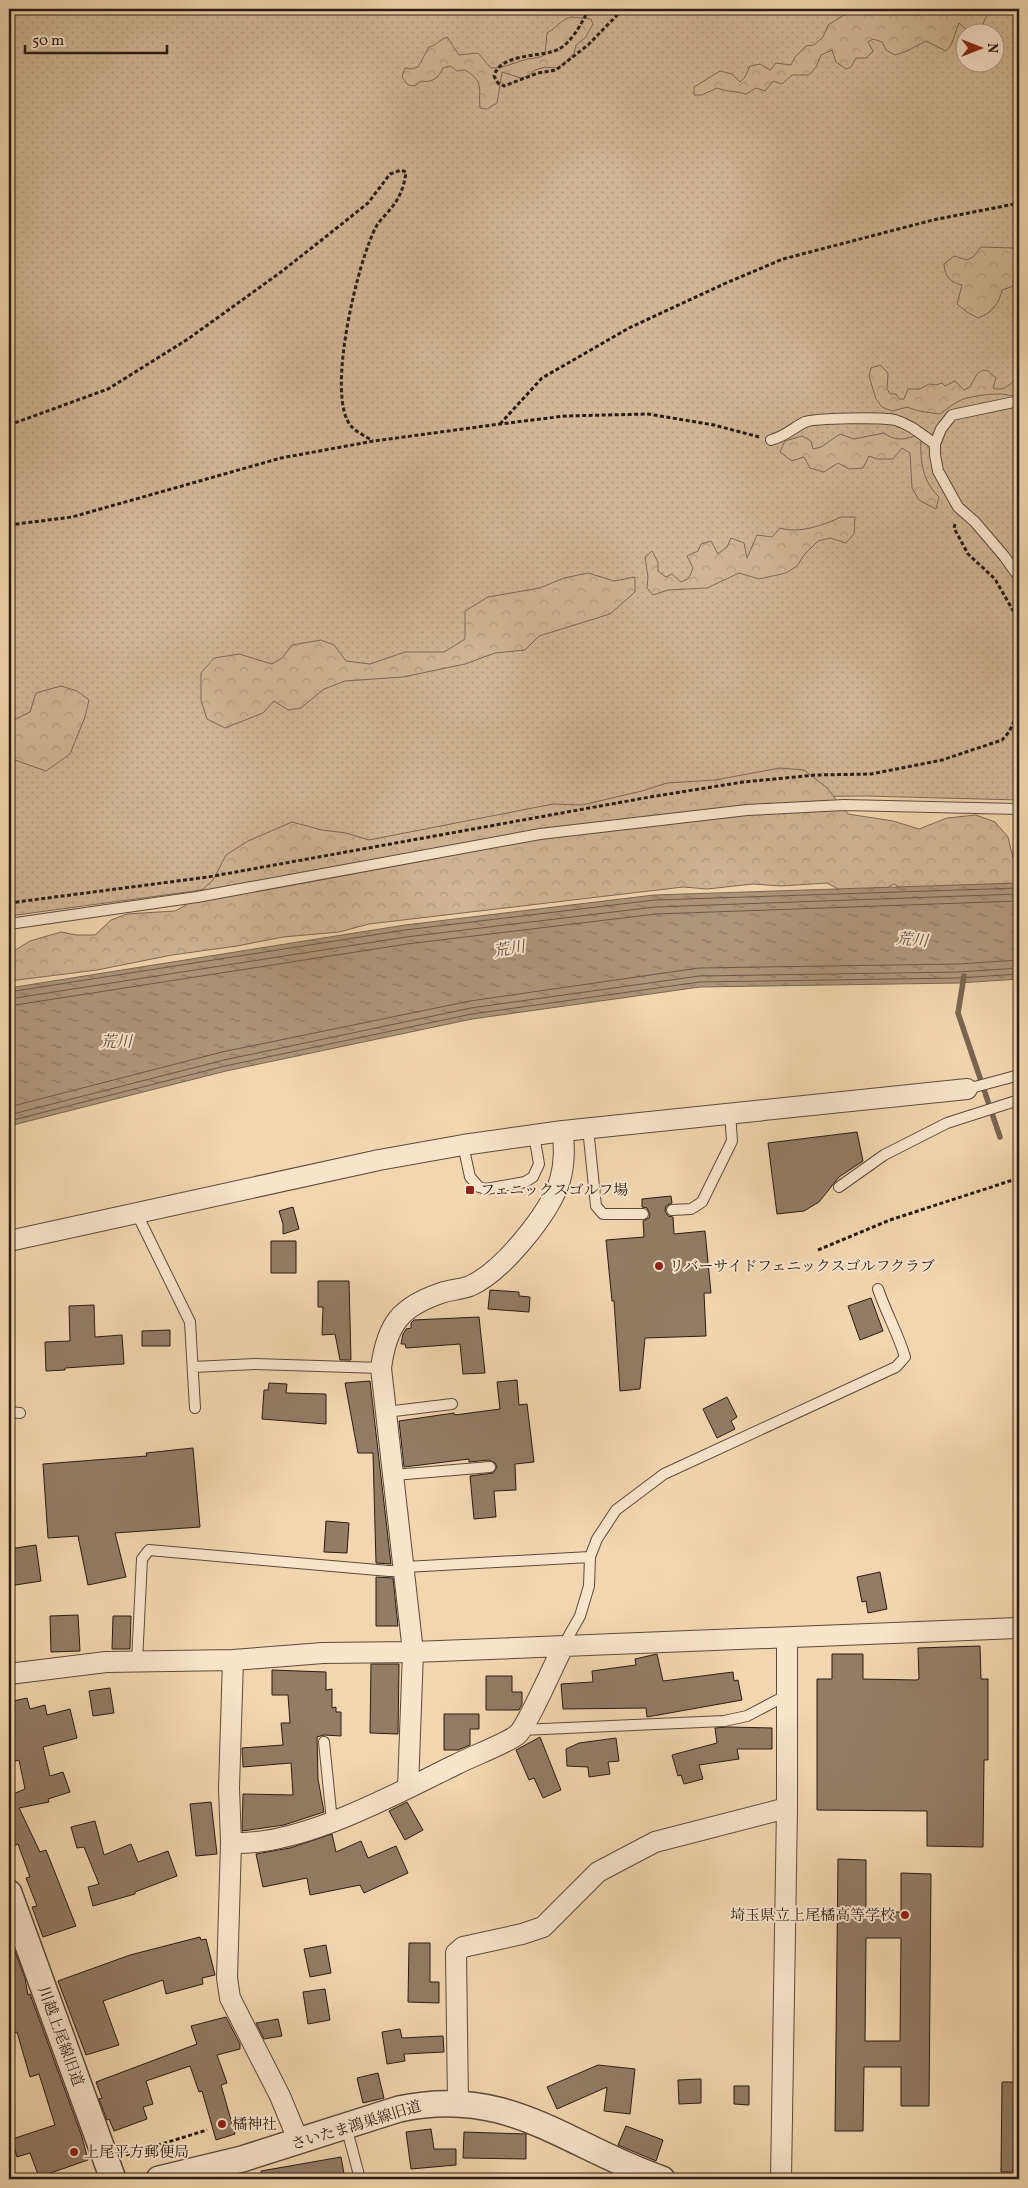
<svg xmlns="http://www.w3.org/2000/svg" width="1028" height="2188" viewBox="0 0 1028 2188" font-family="Vollkorn,'Noto Serif JP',serif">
<defs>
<pattern id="grass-dots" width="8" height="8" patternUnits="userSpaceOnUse" patternTransform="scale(1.25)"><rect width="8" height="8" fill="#d0b695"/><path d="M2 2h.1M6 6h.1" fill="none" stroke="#b39c80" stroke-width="1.8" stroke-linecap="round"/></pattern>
<pattern id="forest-crowns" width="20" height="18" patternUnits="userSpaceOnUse" patternTransform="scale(1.25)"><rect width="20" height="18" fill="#d0b695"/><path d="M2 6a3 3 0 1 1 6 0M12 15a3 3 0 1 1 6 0" fill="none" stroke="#b39c80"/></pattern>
<pattern id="water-ripples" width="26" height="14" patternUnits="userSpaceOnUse" patternTransform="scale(1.25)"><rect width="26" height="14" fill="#ae967a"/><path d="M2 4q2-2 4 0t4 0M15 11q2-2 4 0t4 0" fill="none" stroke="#8e7a63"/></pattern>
</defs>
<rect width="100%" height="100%" fill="#f2d6af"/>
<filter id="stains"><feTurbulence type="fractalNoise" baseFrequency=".004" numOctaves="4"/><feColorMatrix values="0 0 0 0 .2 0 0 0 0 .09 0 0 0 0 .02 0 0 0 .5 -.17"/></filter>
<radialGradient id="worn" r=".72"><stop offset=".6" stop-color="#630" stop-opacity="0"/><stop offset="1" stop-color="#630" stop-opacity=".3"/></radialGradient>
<path fill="url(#grass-dots)" stroke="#7c6854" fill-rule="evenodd" d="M9 9H1019V800L864 796 774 797 421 846 195 891 9 916ZM966 32H996V62H966Z"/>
<path fill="url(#forest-crowns)" stroke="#7c6854" d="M848 9H985L987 15 979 32 967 30 959 23 951 45 946 51 926 41 907 51 895 55 886 50 882 42 873 39 868 42 873 51 866 58H856L851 67 846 69 836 62 832 50 821 55 816 67 809 75H792L782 84 773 81 765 91 756 88 746 94C736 91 727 92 717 88L702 95H694V87L720 71 732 74 740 82 745 77 750 66 760 64 770 70 776 63 791 65 795 57 806 46 814 45 823 37 828 25 846 14Z
M571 17 591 19 593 24 585 38 576 45 574 53 566 62 557 68 545 67 535 70 528 76 521 78 502 72 497 103 487 109 480 108C478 88 485 82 465 70L457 71 450 66 443 68C438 78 433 83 421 81L415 86 408 85 402 77 405 68 411 69 418 67 429 47C436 46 440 39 447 37L459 55 478 53 491 68C505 68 515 62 528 59 534 58 539 58 545 55L547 33C556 28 561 20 571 17Z
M981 247 1013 248 1019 253V284L1002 290C999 304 992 313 978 318L967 312 957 304 962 285C950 282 945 277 944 264L954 256 967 260 973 257Z
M880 365 888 373 887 389 890 394H896L899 399H904L908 389H920L929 384 936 385 942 383 945 386 955 381 964 390 970 387 977 374 983 370 988 371 996 378 993 388C1004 393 1011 382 1019 377V400C1009 390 980 395 967 398 956 401 948 408 940 414 932 413 914 411 908 407L892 411 882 407 876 399 869 376 871 368Z
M884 433C895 441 902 440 915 436L921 440C920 462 923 482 939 497L936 509 919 500 912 488 910 453 902 448 893 459H877L869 456 863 468 849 469 838 463 824 472 810 468 804 457 792 461 780 452 785 441 802 436 811 441 813 449 821 447 840 434 854 439Z
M841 517H855L854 534 846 543 830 538 818 541 804 555 797 566 786 573 759 579 739 573 707 588 668 590 653 595 647 588 648 577 645 557 652 551 658 562V571L666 577 672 574 681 582 689 578 693 568 687 556 698 551 701 544 711 541 718 554 727 547 731 538 744 543 747 558 757 535 772 537 780 528C799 534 824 525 841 517Z
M588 573 614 581 635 577V592L610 614 539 636 525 650 495 653 465 664 403 677 345 681 324 689 301 708 288 710 274 701 263 713 225 728 207 719 201 700V673L214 658 239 654 272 664 282 658 292 645 321 640 334 645 346 661 370 664 405 652H444L465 639V611L488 597 540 588 564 578Z
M61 686 77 691 89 700 85 717 70 754 46 771 9 758V720L12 721 30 712 36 693Z
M780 768 804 770 826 787 848 814 893 821 919 829 947 818 976 815 995 822 1008 837 1013 858 1019 863V890L912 894 894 884 873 895H849L827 883 781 886 753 884 707 889 683 887 369 924 339 932 283 937 237 946 172 955 97 970 9 981V954L30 941 61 932 76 935H95L111 920 127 914 175 911 186 905 213 880 226 855 248 841 292 822 322 830 346 833 369 840 553 804 582 805 642 791 667 783 715 780Z"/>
<path fill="url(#water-ripples)" stroke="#796551" d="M1019 883V979L959 983 700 987 472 1019 226 1071 9 1126V988L405 925 654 895Z"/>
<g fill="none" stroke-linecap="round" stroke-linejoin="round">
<path stroke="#6c5847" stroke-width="1" d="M9 992 405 930 655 900 1019 888
M9 999 406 937 655 907 1019 894
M9 1006 407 944 656 914 1019 901
M9 1107 222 1052 470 1001 699 968 958 964 1019 960
M9 1115 224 1060 471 1008 699 976 958 972 1019 968
M9 1121 225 1066 472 1014 700 982 958 978 1019 974"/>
<path stroke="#796551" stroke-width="5.5" d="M964 976 958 1013 1000 1137"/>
</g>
<path fill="#927c65" stroke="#291b14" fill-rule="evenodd" d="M857 1132 863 1161 839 1177 819 1202 804 1211 777 1214 768 1143Z
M671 1196 672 1203 666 1206 665 1211 668 1216 673 1217 674 1234 705 1231 711 1293H704L706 1336 645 1338 640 1389 620 1391 614 1301H612L606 1240 644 1237 643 1221 649 1218 650 1214 647 1208 642 1207V1199Z
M293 1207 299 1229 283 1234V1224L279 1211Z
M271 1241H296V1273H271Z
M318 1281H349L351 1360H340L335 1334 322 1335 323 1307H318Z
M490 1290 519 1292V1296L530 1297 529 1312 488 1309Z
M871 1298 883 1331 860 1340 848 1306Z
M94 1305 95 1337 122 1335 124 1364 65 1368V1370L46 1371 45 1342 70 1341 69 1306Z
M479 1317 485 1373 463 1374 460 1344 406 1348 405 1344H401L403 1334 406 1329 411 1328V1323L414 1320Z
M170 1330V1346H142V1331Z
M517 1380 519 1405 527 1404 534 1462 515 1464 516 1490 494 1491 496 1517 474 1519 470 1476 493 1473 497 1467 495 1463 489 1460 469 1462V1459L404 1467 399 1421 454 1413 455 1415 500 1409 497 1382Z
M370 1381 391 1564 376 1563 373 1453H358L345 1383Z
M269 1383 287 1384 286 1393 326 1394V1424L262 1419 264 1390H268Z
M727 1397 737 1417 731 1421 735 1429 717 1438 703 1409Z
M193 1448 200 1527 115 1533 126 1577 88 1585 78 1536 48 1538 43 1464 147 1456 146 1453Z
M326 1521 349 1523 347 1553 324 1552Z
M36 1545 41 1581 9 1586V1549Z
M880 1572 887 1609 868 1613 866 1601 862 1602 857 1577Z
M376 1577 393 1578 398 1626H376Z
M78 1615 80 1651 51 1652 50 1616Z
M113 1616H131L130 1649H112Z
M980 1646 981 1679H988V1760H984L983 1847 927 1846V1811L817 1810V1679H832V1654H863V1679L917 1680 919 1679 918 1648Z
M657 1654 663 1681 733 1672 734 1681 738 1680 742 1700 647 1717 646 1708 563 1709 561 1684 593 1682 592 1671 636 1665 635 1659Z
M371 1664H399L398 1734 370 1733Z
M272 1670 326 1672V1690L332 1689V1708L336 1707V1712H341V1736L324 1735 317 1737 318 1779 324 1812 284 1825 242 1831 243 1794 293 1795 291 1763 243 1767 242 1748 283 1745 281 1723H290L288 1695H272Z
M486 1676H512V1692H522V1704L519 1710H486Z
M110 1688 114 1713 93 1716 89 1691Z
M27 1698 30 1709 45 1705 47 1715 70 1709 77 1738 43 1747 50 1776 63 1772 70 1792 48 1799 49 1802 19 1808 40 1852 46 1850 76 1926 43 1937 32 1907 37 1906 26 1878 30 1877 18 1844 9 1848V1785L13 1794 25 1789 19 1760 9 1763V1745L14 1744 9 1723V1702Z
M444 1714H479V1729H470V1745L458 1750H444Z
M727 1727 772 1728V1749H737L739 1759 699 1765 703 1779 684 1784 681 1775 678 1776 672 1755 717 1743 715 1728Z
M540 1737 561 1790 543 1798 534 1778 529 1780 516 1750Z
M616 1738 619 1761 608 1762 610 1774 589 1777 588 1767 567 1766 566 1749 579 1743Z
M211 1802 217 1854 196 1856 190 1804Z
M407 1802 423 1830 405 1840 389 1811Z
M95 1821 104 1855 131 1844 138 1862 168 1851 177 1876 135 1892V1894L93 1906 88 1887 99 1884 84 1847 77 1848 71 1827Z
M332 1834 336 1852 361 1841 368 1858 396 1846 408 1873 364 1893 360 1885 310 1895 307 1878 263 1887 256 1854 290 1848Z
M838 1859 866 1860V1912H901V1873L931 1874 929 2106H901V2067H864L863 2131H835ZM866 1938H901L900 2041H865Z
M9 1936 25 1978 28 1995 30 1994 82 2137 88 2160 39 2177 30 2153 17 2157 12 2139 55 2125 39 2074 30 2077 17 2032 14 2033 9 2017Z
M200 1937 201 1940 206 1939 215 1975 202 1978 203 1984 166 1994 163 1980 103 2001 119 2045 86 2055 58 1981 130 1955Z
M409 1943H430V1982H439V2003L408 2002Z
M326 1945 331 1973 310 1977 304 1949Z
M325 1989 330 2020 308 2024 303 1992Z
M226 2017 240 2044V2049L217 2055 227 2083 221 2085 235 2134 216 2140 202 2091 199 2092 190 2066 146 2081 153 2104 143 2107 147 2119 114 2131 109 2119 107 2120 99 2099 102 2098 96 2082 197 2044 191 2026Z
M278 2019 282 2036 264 2039 256 2023Z
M400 2029 402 2038 443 2036 444 2052 404 2054 405 2061 387 2064 382 2032Z
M598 2065 635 2069 630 2114 604 2111 607 2087 557 2109 547 2087Z
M378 2073 384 2098 363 2103 357 2078Z
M701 2079V2103L679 2104 678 2080Z
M1002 2082H1019V2172H1001Z
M734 2086H749V2105L734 2104Z
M626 2126 663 2140 656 2161 618 2145Z
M431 2129 434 2149H456V2165L411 2169 406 2132Z
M464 2132 526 2134V2159L463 2158Z
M341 2157 345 2179H262L261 2171Z"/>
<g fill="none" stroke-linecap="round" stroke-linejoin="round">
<defs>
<path id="service" d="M1019 401 952 415 941 429 935 444V455L938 471 958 507 975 522 1004 556 1019 577
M771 440C784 437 793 428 805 422 815 418 883 417 895 420 910 424 922 435 935 444
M9 924 197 897 540 834 747 810 844 805 1019 809
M967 1089 1019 1075
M588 1128 596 1206 603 1214H643
M463 1145 470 1177 479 1187 486 1189 525 1182 533 1177 539 1164 534 1135
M839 1187 884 1155 947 1123 1019 1100
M672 1210 691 1209 702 1202 732 1141 730 1113
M137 1214 190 1322 195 1408
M193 1367 255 1364 381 1368
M9 1412 20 1413
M386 1412 452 1404
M394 1475 490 1467
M405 1567 590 1557
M563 1646 580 1616 589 1586 590 1557 597 1539 616 1510 664 1474 896 1367 905 1357C898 1333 886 1313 878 1289
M137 1662 142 1559 149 1550 389 1571H405
M521 1730 724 1721 747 1716 787 1695
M324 1742 332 1821
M346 2126 360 2179"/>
<path id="minor" d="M9 1241 379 1160 463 1145 563 1131 967 1089
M233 1660 229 1788 231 1843 227 1978 230 1998 280 2096 299 2142
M9 1674 106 1662 233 1660 323 1653 413 1652 1019 1628
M408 1788 413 1652 381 1368C387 1323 401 1306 444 1292 452 1290 462 1289 470 1286 502 1272 550 1213 560 1180 565 1163 564 1147 563 1131
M231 1843C302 1846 391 1796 455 1765 472 1756 503 1745 517 1735 527 1727 555 1662 563 1647
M458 2103 456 1953 463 1947 522 1934 543 1927 598 1872 655 1842 787 1808
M781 2179 787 1808V1638"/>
<path id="tertiary" d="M9 1893 113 2179
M159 2179 242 2159 399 2109C509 2085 566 2146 662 2179"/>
</defs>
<use href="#service" stroke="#5b4a3b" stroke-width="12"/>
<use href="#minor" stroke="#5b4a3b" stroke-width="22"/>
<use href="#tertiary" stroke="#5b4a3b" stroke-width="28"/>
<path stroke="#291b14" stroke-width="3" stroke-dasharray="4 2.5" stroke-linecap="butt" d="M589 9C582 22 573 41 559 49 542 58 501 52 494 76L498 83 504 86 538 73 556 70 588 45 623 9
M500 424 542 378 629 328 726 283 783 259 933 220 1019 203
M9 425 108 389 188 339 281 272 338 227 368 203 390 174 401 170 406 172C404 188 399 200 388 212 384 217 379 221 376 227 358 260 325 396 351 426 356 432 367 437 373 441
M955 524 954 528 968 554 995 579 1019 621
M9 525 72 517 281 458 374 441 500 424 565 416 648 414 714 425 759 437
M9 903 208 877 650 797 743 782 816 775 871 774 942 760 1002 740 1009 732 1019 711
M818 1250 890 1220 1019 1178
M126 2155 207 2130"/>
<use href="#service" stroke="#f7e4cb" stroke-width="10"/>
<use href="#minor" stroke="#f7e4cb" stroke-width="20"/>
<use href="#tertiary" stroke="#f7e4cb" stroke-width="25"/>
</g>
<g fill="#8f2418" stroke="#f7e4cb" stroke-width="2">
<rect x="465" y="1185" width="10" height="10" rx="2.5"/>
<circle cx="659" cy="1266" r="5"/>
<circle cx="905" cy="1915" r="5"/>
<circle cx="222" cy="2124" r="5"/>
<circle cx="74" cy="2152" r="5"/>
</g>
<g text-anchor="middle" stroke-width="4" stroke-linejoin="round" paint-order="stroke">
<g font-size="15" fill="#291b14" stroke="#f7e4cb" text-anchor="start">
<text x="480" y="1195">フェニックスゴルフ場</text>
<text x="669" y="1271">リバーサイドフェニックスゴルフクラブ</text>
<text x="895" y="1920" text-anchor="end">埼玉県立上尾橘高等学校</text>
<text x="232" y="2129">橘神社</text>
<text x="84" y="2157">上尾平方郵便局</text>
</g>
<g font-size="15" fill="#291b14" stroke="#f7e4cb">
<text transform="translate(61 2036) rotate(70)" y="5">川越上尾線旧道</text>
<text transform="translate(356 2125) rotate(-17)" y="5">さいたま鴻巣線旧道</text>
</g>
<g font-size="16" font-style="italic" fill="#5e4c3d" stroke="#f7e4cb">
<text transform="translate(912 939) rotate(5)" y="6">荒川</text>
<text transform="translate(509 948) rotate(-10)" y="6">荒川</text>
<text x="116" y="1047">荒川</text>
</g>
</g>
<rect width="1028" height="2188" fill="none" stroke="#f2d6af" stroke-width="30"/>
<rect x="10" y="10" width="1008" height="2168" fill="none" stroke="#291b14" stroke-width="2.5"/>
<rect x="15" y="15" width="998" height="2158" fill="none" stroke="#291b14"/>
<g transform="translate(980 48) rotate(90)"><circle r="24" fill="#f7e4cb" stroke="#a59482"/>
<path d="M0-4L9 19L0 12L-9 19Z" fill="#8f2418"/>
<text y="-8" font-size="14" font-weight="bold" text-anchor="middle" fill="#291b14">N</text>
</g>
<path d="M25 45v8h142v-8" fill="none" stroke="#291b14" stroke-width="2.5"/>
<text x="32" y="45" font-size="15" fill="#291b14" stroke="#f7e4cb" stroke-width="4" paint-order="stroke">50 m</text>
<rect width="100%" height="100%" filter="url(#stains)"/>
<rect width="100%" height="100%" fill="url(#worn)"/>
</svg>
